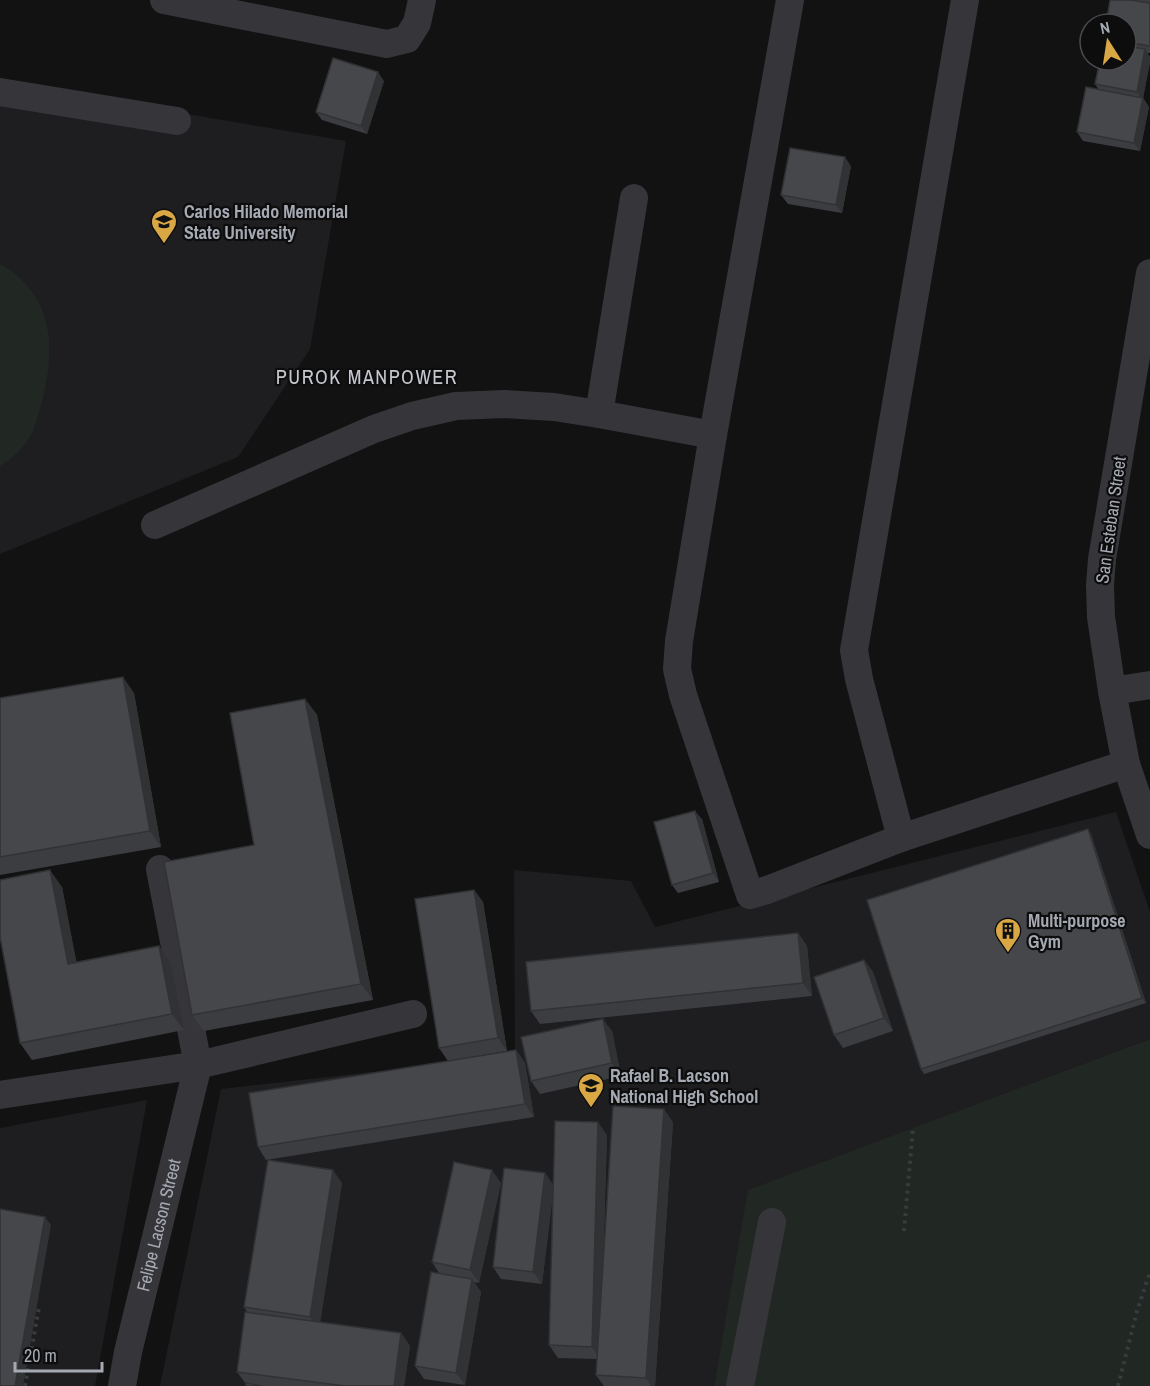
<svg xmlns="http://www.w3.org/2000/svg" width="1150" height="1386" viewBox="0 0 1150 1386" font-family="'Archivo Narrow',sans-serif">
<rect width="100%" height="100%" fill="#121213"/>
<path fill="#1e1e20" d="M0 82 346 141 310 349 238 457 0 554Z
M1116 812 1150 912V1039L749 1190 714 1386H160L221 1089 515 1056 514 870 631 881 655 927Z
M147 1100 95 1386H0V1128Z"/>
<path fill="#212722" d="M0 264C20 274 37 294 44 315 55 346 47 386 38 416 36 421 35 428 32 433 25 447 13 458 0 466Z
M1150 1039V1386H714L748 1190Z"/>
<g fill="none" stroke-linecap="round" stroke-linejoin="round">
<path stroke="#3a3b3f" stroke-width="4" stroke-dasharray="3 4.5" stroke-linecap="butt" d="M904 1231 913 1128
M25 1386 39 1307
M1118 1386 1137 1311 1150 1272"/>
<g stroke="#36363a" stroke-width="28">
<path d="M164 0 387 44 407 39 417 23 422 0"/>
<path d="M790 0 713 435 679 641 677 669 683 695 750 895 767 890 901 838 1126 764"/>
<path d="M0 92 177 121"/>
<path d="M1150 273 1102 559 1100 585 1101 617 1112 691 1126 764 1150 835"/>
<path d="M599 414 634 198"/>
<path d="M155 525 374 429 412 416 456 406 504 404 554 407 599 414 713 435"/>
<path d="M1112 691 1150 685"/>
<path d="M901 838 859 679 854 650 965 0"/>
<path d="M0 1095 198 1065 413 1014"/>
<path id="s1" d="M122 1386 128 1352 198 1065 160 869"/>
<path d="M740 1386 772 1222"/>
</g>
</g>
<path fill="#3c3d40" d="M1110 0H1150V53H1147L1150 57V62L1143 98 1149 107 1140 151 1083 141 1077 132 1099 90 1095 84 1126 60V24Z
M384 81 367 134 322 120 316 112Z
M851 166 842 213 788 204 781 195Z
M134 693 161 847 0 875V698Z
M305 699 317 715 373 1000 204 1031 192 1015 254 845Z
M702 819 719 882 678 893 672 885Z
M1088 829 1091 834 1146 1003 924 1074 921 1069Z
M62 887 76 962 159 946 171 963 184 1030 32 1060 20 1043Z
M474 890 483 902 507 1051 448 1061 439 1048Z
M798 933 807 946 812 996 540 1024 531 1011Z
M864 960 873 972 893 1031 843 1048 834 1035Z
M612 1031 621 1076 540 1094 531 1081Z
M516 1050 525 1063 534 1117 266 1160 258 1147Z
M673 1122 655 1386H604L596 1375 597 1359 558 1358 549 1345 553 1193 542 1284 501 1279 493 1267 545 1173 553 1185 607 1135 603 1266Z
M342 1183 320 1322 401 1333 410 1346 404 1386H246V1384L237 1372 248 1313 244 1307Z
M501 1183 479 1283 474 1282 481 1292 465 1385 424 1379 415 1366 439 1273 432 1262Z"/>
<path fill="#313234" d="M1145 49 1150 57V62L1143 98 1149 107 1140 151 1134 143 1143 101 1137 92Z
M378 72 384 81 367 134 361 126Z
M845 157 851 166 842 213 836 205Z
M123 677 134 693 161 847 150 831Z
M305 699 317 715 373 1000 361 984Z
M695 811 702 819 719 882 713 873Z
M1088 829 1091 834 1146 1003 1142 998Z
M50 870 62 887 80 980 68 964Z
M474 890 483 902 507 1051 498 1038Z
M798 933 807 946 812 996 803 983Z
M159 946 171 963 184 1030 172 1014Z
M864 960 873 972 893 1031 884 1018Z
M603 1019 612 1031 621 1076 612 1063Z
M516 1050 525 1063 534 1117 525 1104Z
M664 1109 673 1122 655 1386H651L646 1378Z
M598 1122 607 1135 600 1359 592 1347Z
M333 1170 342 1183 319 1330 310 1317Z
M492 1170 501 1183 479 1283 470 1270Z
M545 1173 554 1186 542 1284 533 1272Z
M45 1217 51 1225 23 1386H15Z
M472 1279 481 1292 465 1385 456 1373Z
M401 1333 410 1346 404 1386H394Z"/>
<path fill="#46474b" stroke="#313234" stroke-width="1.5" d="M1110 0H1130L1150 3V46L1126 42V24H1106Z
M1126 46 1145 49 1137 92 1095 84 1100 60H1126Z
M333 58 378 72 361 126 316 112Z
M1086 87 1143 98 1134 143 1077 132Z
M790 148 845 157 836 205 781 195Z
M123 677 150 831 0 857V698Z
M305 699 361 984 192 1015 164 862 254 845 230 713Z
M695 811 713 873 672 885 654 822Z
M1088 829 1142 998 921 1069 867 900Z
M50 870 68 964 159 946 172 1014 20 1043 0 937V880Z
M474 890 498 1038 439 1048 415 899Z
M798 933 803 983 531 1011 526 962Z
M864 960 884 1018 834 1035 814 977Z
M603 1019 612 1063 531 1081 521 1037Z
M516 1050 525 1104 258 1147 249 1093Z
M613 1106 664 1109 646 1378 596 1375Z
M555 1121 598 1122 592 1347 549 1345Z
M268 1160 333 1170 310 1317 244 1307Z
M454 1162 492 1170 470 1270 432 1262Z
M504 1168 545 1173 533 1272 493 1267Z
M0 1209 45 1217 15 1386H0Z
M431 1272 472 1279 456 1373 415 1366Z
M245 1312 401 1333 394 1386H345L237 1372Z
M246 1383 261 1386H246Z"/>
<defs>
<symbol id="university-pin" viewBox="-11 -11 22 30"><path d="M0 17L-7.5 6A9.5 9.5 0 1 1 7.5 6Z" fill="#d9a844" stroke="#0d0d0e"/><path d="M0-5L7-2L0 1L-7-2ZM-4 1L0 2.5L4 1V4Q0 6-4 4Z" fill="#111"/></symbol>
<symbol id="building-pin" viewBox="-11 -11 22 30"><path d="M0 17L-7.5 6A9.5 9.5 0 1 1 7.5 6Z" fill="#d9a844" stroke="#0d0d0e"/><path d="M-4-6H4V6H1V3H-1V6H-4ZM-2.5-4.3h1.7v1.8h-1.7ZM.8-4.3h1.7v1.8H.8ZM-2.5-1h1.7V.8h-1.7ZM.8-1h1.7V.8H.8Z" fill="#111"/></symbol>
<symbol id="school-pin" viewBox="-11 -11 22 30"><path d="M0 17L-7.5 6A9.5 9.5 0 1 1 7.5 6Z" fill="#d9a844" stroke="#0d0d0e"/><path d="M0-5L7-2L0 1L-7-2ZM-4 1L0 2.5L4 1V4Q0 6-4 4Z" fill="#111"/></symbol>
</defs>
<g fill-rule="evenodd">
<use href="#university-pin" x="149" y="207" width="30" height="40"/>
<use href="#building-pin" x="993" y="916" width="30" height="40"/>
<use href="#school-pin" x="576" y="1071" width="30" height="40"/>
</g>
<g text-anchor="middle" stroke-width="4.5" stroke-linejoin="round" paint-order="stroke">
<g font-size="18" font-weight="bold" fill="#a5a9b2" stroke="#0d0d0e" text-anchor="start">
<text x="184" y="218">Carlos Hilado Memorial<tspan x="184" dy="21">State University</tspan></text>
<text x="1028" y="927">Multi-purpose<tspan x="1028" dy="21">Gym</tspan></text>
<text x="610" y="1082">Rafael B. Lacson<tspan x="610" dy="21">National High School</tspan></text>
</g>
<g font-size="18" fill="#a5a9b2" stroke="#0d0d0e">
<text transform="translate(1111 520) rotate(-82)" y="6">San Esteban Street</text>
<text dy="6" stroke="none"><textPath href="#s1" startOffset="165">Felipe Lacson Street</textPath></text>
</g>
<g font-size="20" letter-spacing="1.5" fill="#c6c8cf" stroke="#0d0d0e">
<text x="367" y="384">PUROK MANPOWER</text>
</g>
</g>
<g transform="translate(1108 42) rotate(348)"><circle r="28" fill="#0d0d0e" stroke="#4a4b50" stroke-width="1.5"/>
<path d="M0-4.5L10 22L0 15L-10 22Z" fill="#d9a844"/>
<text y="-9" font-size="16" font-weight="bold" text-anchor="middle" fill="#a5a9b2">N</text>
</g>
<path d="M15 1362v9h87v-9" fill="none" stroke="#a5a9b2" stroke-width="3"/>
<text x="24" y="1362" font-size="18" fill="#a5a9b2" stroke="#0d0d0e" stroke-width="4.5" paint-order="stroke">20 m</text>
</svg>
